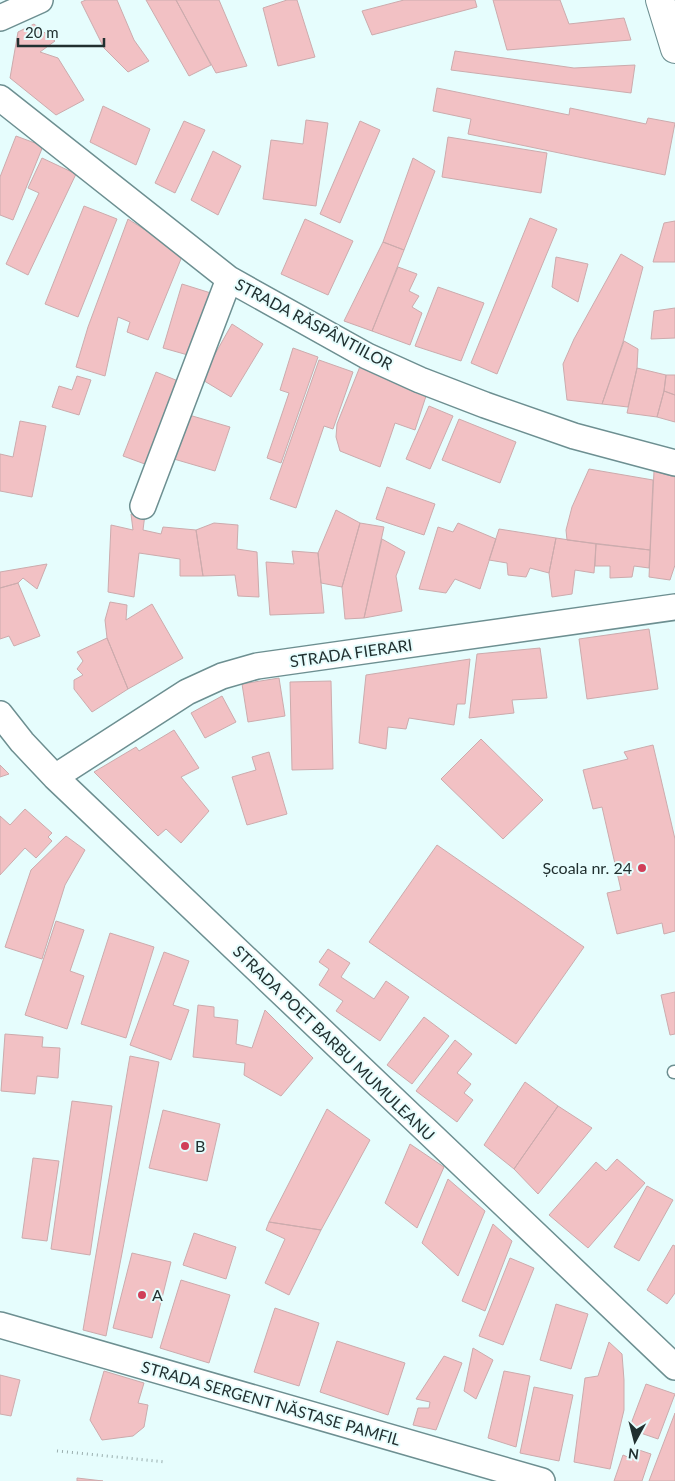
<svg xmlns="http://www.w3.org/2000/svg" width="675" height="1481" viewBox="0 0 675 1481" font-family="Lato,sans-serif">
<rect width="100%" height="100%" fill="#e6fdfd"/>
<path fill="#f2c1c4" stroke="#ccabad" d="M86 0H117L134 40 149 61 128 72 104 48 81 2Z
M146 0H176L211 65 189 76Z
M176 0H219L247 66 216 73Z
M287 0H297L315 57 278 66 263 8Z
M404 0H475L477 7 372 35 362 11Z
M493 0H560L569 24 624 18 631 40 507 50Z
M34 24 55 41 40 52 58 58 84 100 56 115 10 78 18 32Z
M455 51 574 68 635 65 631 93 451 70Z
M437 88 569 115 570 108 646 124 648 118 675 123 665 175 468 134 471 119 433 111Z
M103 106 150 129 136 165 90 142Z
M306 120 328 123 316 206 263 199 271 140 303 144Z
M184 121 205 130 175 193 155 183Z
M360 121 380 130 340 223 320 214Z
M16 136 43 146 13 220 0 215V177Z
M448 137 547 153 541 193 442 177Z
M213 151 241 166 218 215 191 200Z
M42 158 76 174 28 275 6 264 39 193 28 188Z
M413 158 435 171 404 250 383 242Z
M84 206 117 219 78 317 45 304Z
M530 218 557 229 497 374 471 363Z
M128 219 183 254 148 340 127 332 130 322 118 317 105 376 76 367 88 327Z
M305 219 353 241 328 295 281 274Z
M675 221V262H653L664 223Z
M383 242 404 250 372 331 344 321Z
M621 254 643 267 623 342 602 404 567 400 563 364 574 339Z
M556 257 588 264 578 302 552 287Z
M398 267 417 274 409 291 419 296 412 307 422 313 410 345 372 331Z
M182 284 214 294 195 357 163 348Z
M438 287 484 303 461 361 415 346Z
M675 308V338L651 339 654 311Z
M232 324 263 344 231 397 201 379Z
M624 341 638 349 637 368 628 407 602 404Z
M293 348 318 357 281 463 267 458 289 393 280 390Z
M319 360 353 372 333 429 324 426 296 508 270 499Z
M361 364 427 393 415 430 395 423 380 467 340 451 336 437 337 424Z
M637 368 666 375 664 391 657 417 627 413Z
M156 372 188 385 153 467 123 456Z
M666 375H675V395L664 391Z
M77 376 91 380 79 415 52 407 59 386 72 390Z
M664 391 675 395V422L657 417Z
M429 406 453 416 430 469 406 459Z
M189 415 230 427 215 471 167 457Z
M459 419 516 442 500 483 442 460Z
M20 421 46 426 32 497 0 491V454L13 457Z
M589 469 653 480 650 550 567 540 566 530 572 507Z
M654 471 675 477V565L670 580 649 577Z
M387 487 435 504 424 535 376 519Z
M336 510 360 523 342 587 321 583 318 553Z
M131 514H145L143 530 161 534 163 527 196 530 203 576H180V559L139 553 134 597 108 592 111 525 133 530Z
M214 523 238 525 237 549 257 552 259 597 238 596 235 575 203 576 196 530Z
M360 523 384 527 364 618 345 619 342 587Z
M458 523 496 539 480 589 455 579 446 593 419 589 438 527 453 532Z
M499 529 556 538 549 573 530 568 526 577 508 575 507 563 489 560Z
M556 538 596 544 594 573 575 570 572 594 552 597 549 573Z
M382 539 405 552 396 576 402 611 364 618Z
M596 544 650 550 649 568 634 566 632 577 610 578V566H595Z
M292 551 318 553 324 613 270 615 266 562 294 564Z
M47 564 37 589 23 578 18 583 0 588V572Z
M18 583 40 636 14 646 9 636 0 639V588Z
M110 602 127 605 126 620 152 604 183 658 128 689 107 638 105 620Z
M649 629 658 689 587 699 579 639Z
M107 638 128 689 92 712 74 689V680L83 675 77 669 83 661 77 652Z
M540 648 547 698 512 700 514 713 469 718 477 654Z
M470 659 465 704H457L454 725 409 718 406 729 388 727 386 749 359 743 366 675Z
M279 678 285 716 248 722 242 684Z
M331 681 333 769 292 770 290 682Z
M222 696 236 722 205 738 191 713Z
M174 730 199 768 181 777 209 811 181 843 166 829 158 836 94 772 136 747 139 751Z
M481 739 543 800 503 839 441 779Z
M653 745 675 839V931L664 934 662 923 617 934 607 893 621 890 602 807 593 809 583 770 628 759 624 752Z
M269 752 287 814 247 825 232 777 256 770 252 757Z
M0 765 9 774 0 777Z
M25 809 52 833 48 837 52 841 36 858 25 848 0 875V816L10 825Z
M66 836 85 850 65 885 42 959 5 947 31 870Z
M437 845 584 947 516 1044 369 942Z
M56 921 84 930 70 971 84 976 67 1029 25 1015Z
M110 933 154 947 126 1038 81 1024Z
M328 949 350 963 341 977 374 999 386 981 409 997 380 1041 336 1011 343 1001 319 985 329 969 319 962Z
M164 952 189 961 173 1005 189 1010 171 1060 130 1045Z
M675 992V1034L670 1035 661 995Z
M198 1005 214 1007V1017L238 1020 236 1044 252 1048 265 1010 313 1058 281 1096 244 1075 245 1063 193 1057Z
M424 1017 449 1036 412 1084 387 1065Z
M5 1034 43 1037 42 1047 60 1048 58 1078 37 1076 35 1094 1 1091Z
M455 1040 472 1054 457 1073 471 1084 464 1093 473 1100 457 1122 416 1091Z
M130 1056 159 1062 106 1336 83 1330Z
M525 1082 558 1106 514 1169 484 1145Z
M72 1101 112 1106 90 1255 51 1249Z
M558 1106 592 1128 538 1194 514 1169Z
M327 1109 370 1140 321 1230 269 1222Z
M163 1110 220 1124 207 1181 149 1168Z
M410 1144 444 1167 417 1228 385 1203Z
M33 1158 59 1161 47 1241 22 1238Z
M617 1159 645 1183 588 1248 549 1215 596 1162 606 1171Z
M448 1179 485 1211 458 1276 422 1243Z
M647 1186 673 1200 639 1261 614 1247Z
M269 1222 321 1230 289 1295 265 1283 285 1239 266 1230Z
M493 1224 512 1241 485 1311 462 1301Z
M194 1233 236 1247 226 1279 183 1265Z
M673 1245 675 1246V1293L667 1304 647 1290Z
M132 1253 171 1262 152 1338 113 1328Z
M510 1258 534 1268 503 1345 479 1336Z
M181 1280 230 1295 209 1363 160 1348Z
M556 1304 588 1314 571 1369 540 1360Z
M275 1308 319 1323 299 1386 254 1372Z
M337 1341 405 1363 388 1415 320 1392Z
M609 1342 622 1354 624 1380V1410L610 1469 574 1462 585 1378 598 1376Z
M473 1348 493 1360 476 1399 464 1391Z
M444 1356 462 1363 436 1430 413 1425 418 1408H429L430 1402 416 1399Z
M104 1371 144 1383 138 1403 148 1405 144 1427 133 1436 102 1440 90 1420Z
M504 1371 530 1376 516 1447 488 1438Z
M0 1375 20 1380 11 1416 0 1414Z
M646 1384 675 1394 658 1439 629 1429Z
M534 1387 573 1395 559 1461 520 1453Z
M675 1413V1481H649Z
M633 1448 651 1454 642 1481H614L623 1455 630 1458Z
M77 1478 103 1481H77Z"/>
<g fill="none" stroke-linecap="round" stroke-linejoin="round">
<defs>
<path id="service" d="M674 1072H675"/>
<path id="minor" d="M0 18 40 0
M0 98 229 279 367 356 420 380 485 405 574 436 675 463
M143 506 229 279
M0 714 22 742 55 777 675 1367
M55 777 187 692 222 676 257 666 675 607
M0 1325 542 1481"/>
<path id="tertiary" d="M660 0 675 49"/>
</defs>
<use href="#service" stroke="#6d8f91" stroke-width="15"/>
<use href="#minor" stroke="#6d8f91" stroke-width="28"/>
<use href="#tertiary" stroke="#6d8f91" stroke-width="30"/>
<path stroke="#9aaeae" stroke-width="3" stroke-dasharray="1 4" stroke-linecap="butt" d="M57 1451 166 1462"/>
<use href="#service" stroke="#fff" stroke-width="12"/>
<use href="#minor" stroke="#fff" stroke-width="25"/>
<use href="#tertiary" stroke="#fff" stroke-width="28"/>
</g>
<g fill="#d03f59" stroke="#e6fdfd" stroke-width="2">
<circle cx="642" cy="868" r="5"/>
<circle cx="185" cy="1146" r="5"/>
<circle cx="142" cy="1295" r="5"/>
</g>
<g text-anchor="middle" stroke-width="4" stroke-linejoin="round" paint-order="stroke">
<g font-size="16" fill="#213030" stroke="#e6fdfd">
<text transform="translate(314 324) rotate(28)" y="6">STRADA RĂSPÂNTIILOR</text>
<text transform="translate(351 653) rotate(-8)" y="6">STRADA FIERARI</text>
<text transform="translate(334 1043) rotate(44)" y="6">STRADA POET BARBU MUMULEANU</text>
<text transform="translate(271 1403) rotate(16)" y="6">STRADA SERGENT NĂSTASE PAMFIL</text>
</g>
<g font-size="16" fill="#213030" stroke="#e6fdfd" text-anchor="start">
<text x="632" y="874" text-anchor="end">Școala nr. 24</text>
<text x="195" y="1152">B</text>
<text x="152" y="1301">A</text>
</g>
</g>
<g transform="translate(635 1441) rotate(187)" stroke="#e6fdfd" stroke-width="4" paint-order="stroke">
<path d="M0-4L9 19L0 12L-9 19Z" fill="#213030"/>
<text y="-8" font-size="14" font-weight="bold" text-anchor="middle" fill="#213030">N</text>
</g>
<path d="M18 38v8h86v-8" fill="none" stroke="#213030" stroke-width="2.5"/>
<text x="25" y="38" font-size="15" fill="#213030" stroke="#e6fdfd" stroke-width="4" paint-order="stroke">20 m</text>
</svg>
